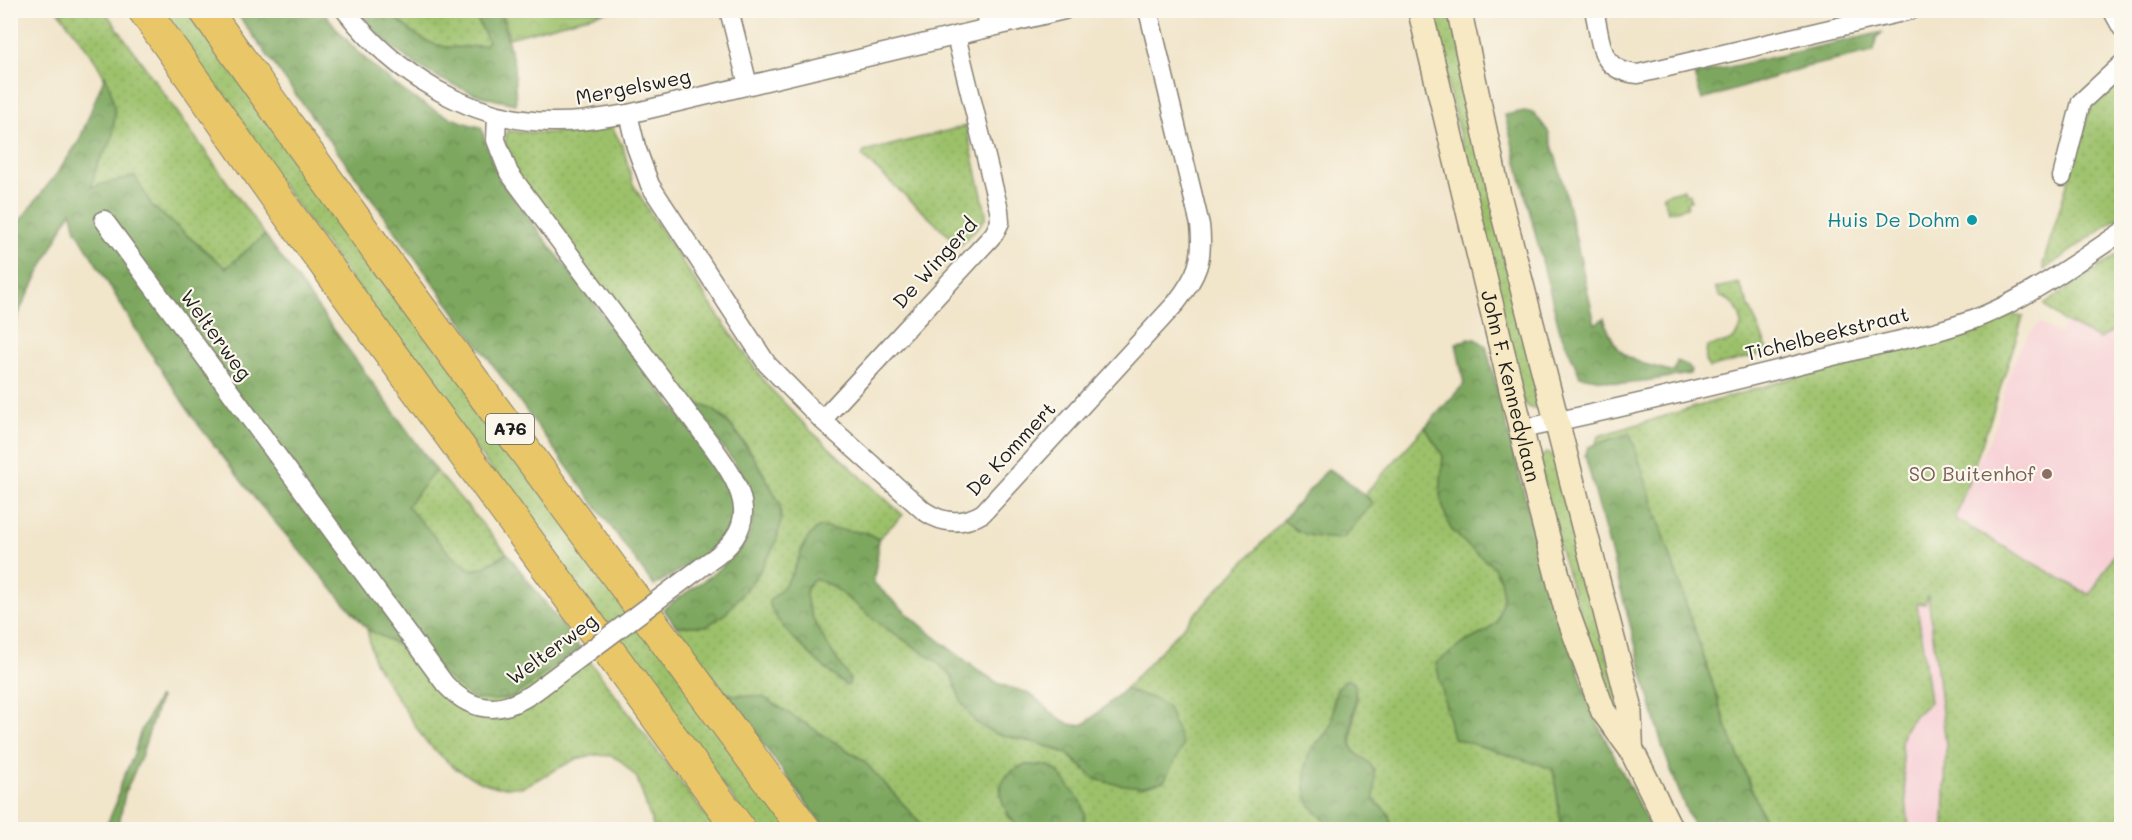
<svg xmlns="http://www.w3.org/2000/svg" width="2132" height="840" viewBox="0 0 2132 840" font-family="Mali,sans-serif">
<defs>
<pattern id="grass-dots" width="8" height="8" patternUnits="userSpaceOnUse" patternTransform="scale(1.5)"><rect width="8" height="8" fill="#9cc16b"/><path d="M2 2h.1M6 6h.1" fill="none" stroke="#86a55c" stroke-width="1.8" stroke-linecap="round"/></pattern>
<pattern id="forest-crowns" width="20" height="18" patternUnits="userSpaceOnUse" patternTransform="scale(1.5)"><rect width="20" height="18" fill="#7da75f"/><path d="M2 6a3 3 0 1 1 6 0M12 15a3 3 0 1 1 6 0" fill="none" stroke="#66874e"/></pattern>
<pattern id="park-crowns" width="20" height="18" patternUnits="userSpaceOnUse" patternTransform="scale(1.5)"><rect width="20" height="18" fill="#9cc16b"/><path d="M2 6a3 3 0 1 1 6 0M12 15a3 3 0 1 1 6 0" fill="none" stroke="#86a55c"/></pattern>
</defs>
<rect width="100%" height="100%" fill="#fbf7ec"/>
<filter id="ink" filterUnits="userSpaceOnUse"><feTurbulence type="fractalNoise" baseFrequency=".0167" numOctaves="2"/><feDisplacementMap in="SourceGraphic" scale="12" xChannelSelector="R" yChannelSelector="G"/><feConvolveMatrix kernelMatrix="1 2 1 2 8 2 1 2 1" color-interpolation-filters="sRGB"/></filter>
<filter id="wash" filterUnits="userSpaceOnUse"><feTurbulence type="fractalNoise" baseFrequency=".008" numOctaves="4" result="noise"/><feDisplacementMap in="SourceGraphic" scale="24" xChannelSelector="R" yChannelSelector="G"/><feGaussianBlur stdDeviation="1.35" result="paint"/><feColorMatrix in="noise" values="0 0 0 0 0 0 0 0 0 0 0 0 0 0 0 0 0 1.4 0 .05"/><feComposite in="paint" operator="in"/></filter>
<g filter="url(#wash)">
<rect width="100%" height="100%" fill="#f1e5ca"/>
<path fill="#f7cfd5" d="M2121 310V829H1909L1901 745 1902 734 1911 719 1930 702 1917 603 1929 589 2089 594 1951 518 1994 430 2010 371 2021 345 2039 323 2060 334 2065 322 2083 314Z"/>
<path fill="url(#grass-dots)" stroke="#5c6e44" stroke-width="1.5" d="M58 11H105L265 235 226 268 152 206 138 184 91 187C94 179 95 169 99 161 103 153 110 145 112 137 123 85 87 50 58 11Z
M154 11H195L794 829H755Z
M389 11H473L488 41 485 45C451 50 433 50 406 27 400 22 394 17 389 11Z
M1430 11H1451L1541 405 1536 408H1529L1523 402Z
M2121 67V215L2044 270 2043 264 2092 101Z
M966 126 986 213 985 219 960 246 862 156 864 152Z
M612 127 623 147 633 184 650 213 715 311 767 385 810 430 903 515 878 539 867 533 820 527 805 542 793 572 783 589 769 601C787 637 815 659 845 685L850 679C838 661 800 609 807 588 808 585 811 583 812 580L817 579 832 586 884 627 935 660 952 677 961 701 1041 744 1067 754 1095 779 1116 784 1157 700 1125 689 1283 520 1298 532 1373 503 1365 494 1425 427 1443 456 1440 495 1445 514 1451 529 1471 549 1493 566 1500 579 1503 598 1498 622 1487 631 1462 644 1553 769 1562 829H1387L1391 822 1388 813 1374 800V769L1367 762 1355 753 1351 743 1357 697 1333 698V717L1329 731 1309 755 1316 812 1335 829H1083L1082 803 1058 772 1049 766 1026 765 1019 767 1006 778 1000 787 1008 816 1019 829H926L863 760 763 697 726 694 676 626H707L726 613 758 574 780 504C766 478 739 424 713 410 703 405 692 402 682 398L518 181 505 144 507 131 544 133Z
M2121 252V326L2099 339 2065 322 2044 305Z
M1739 283 1769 352 1709 368 1705 361 1707 347C1716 343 1726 345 1734 338 1749 324 1737 300 1720 297L1715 288Z
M2007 314 2023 317 1989 424 1955 519 2090 595 2121 542V829H1944L1946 745 1928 595 1925 604 1917 603 1930 702C1915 715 1902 725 1901 745L1909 829H1768L1727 728 1630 434 1596 444 1598 436Z
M1546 453 1554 455 1621 708 1622 728 1596 665 1559 547 1539 459Z
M436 470 507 553 483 568 471 570 451 555 406 506Z
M367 629 423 657 513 697 579 647 716 829H654L637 778 621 761 612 756 594 755 576 759 523 787H497L478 781 453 767 425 741 374 662Z"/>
<path fill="url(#forest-crowns)" stroke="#4c623e" stroke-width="1.5" d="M235 11H323C358 59 421 115 481 127L492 162 504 186 717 464C724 478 732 492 734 508 737 542 679 570 654 586Z
M361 11H389C394 17 400 22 406 27 433 50 451 50 485 45L488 41 473 11H500L514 64 516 104C465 96 413 69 377 33 371 26 366 18 361 11Z
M1883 32 1876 38 1874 52 1806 67 1702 100 1694 75Z
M105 75 112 94 115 113 112 140 98 163 91 187 135 176 152 206 226 268 265 235 436 470 407 506 451 555 471 570 483 568 507 553 579 647 513 697 496 700 473 699 423 657 367 629 256 500 194 419 144 343 76 230 71 211 21 308 11 337V232L58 172 79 141Z
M1524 111 1534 113 1548 131 1563 182 1595 324 1604 318C1617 362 1634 361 1674 372L1677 361 1687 365 1691 370 1690 374 1625 384 1580 376 1560 331 1505 115Z
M1470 339H1476L1486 346 1543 566 1594 716 1651 829H1562L1553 769 1453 738 1436 663 1462 644 1487 631 1497 622 1503 597 1500 579 1493 566 1471 549 1451 529 1445 514 1440 495 1443 456 1425 427 1464 384 1456 343Z
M682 398 714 410 731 426 753 456 780 504 781 522 776 543 758 574 726 613 707 626H676L663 609C690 589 725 570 745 542 758 523 751 489 740 471 723 445 701 422 682 398Z
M1630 433 1727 728 1768 829H1695L1686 810 1663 749 1585 455 1588 447Z
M1328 469 1345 479 1373 503 1343 539C1315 537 1306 539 1283 520Z
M820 527 867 533 878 539C880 553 874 569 874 583 912 619 952 653 996 682 1007 689 1021 688 1031 695 1045 704 1067 733 1086 723L1125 689 1157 700 1168 708 1183 746 1164 781 1141 787 1116 784 1095 779 1067 753 1041 744 995 734 975 722 961 701 952 677 935 660 884 627 832 586 817 579 813 580C811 582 808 585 807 588 800 609 838 661 850 679L849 685H845C827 670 771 623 769 601 779 592 787 584 793 572 801 556 803 536 820 527Z
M1348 679 1355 684C1358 704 1348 728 1351 744 1354 757 1367 757 1372 767 1377 775 1374 791 1374 800L1388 813 1391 822 1387 829H1335C1326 821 1311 810 1307 798 1303 785 1304 760 1312 749 1319 739 1327 736 1331 724 1337 706 1328 690 1348 679Z
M726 694 763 697 863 760 926 829H825Z
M158 698H160L141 757 125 793 118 829H105L117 801 120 785 134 754 140 733Z
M1026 765 1049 766 1058 772 1082 803 1085 816 1083 829H1019C1000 806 987 777 1026 765Z"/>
<path fill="url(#park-crowns)" stroke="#5c6e44" stroke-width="1.5" d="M502 11V10L609 11 509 38Z
M1684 189 1685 194H1690L1691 201 1687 202 1688 207 1668 212 1663 195Z"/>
</g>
<g filter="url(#ink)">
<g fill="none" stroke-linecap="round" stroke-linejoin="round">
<defs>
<path id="street" d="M345 10C394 73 469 121 551 122 577 123 602 118 628 114L1064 10
M729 10 748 85
M984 10 989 28
M1594 10C1602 43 1598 71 1638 74L1911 10
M2112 10 2122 28
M628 114 636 147 650 185 767 364 822 420 924 511C943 524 963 525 983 513L1176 303C1197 276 1204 260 1200 225L1148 10
M497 115 496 140 509 173 713 447C746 492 762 527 707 563
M2062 177 2081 102 2122 64
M104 220 445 684C476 717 507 714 541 687
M822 420 994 234 1000 222 999 210 956 36
M1522 429C1630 406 1738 380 1845 353 1896 340 1951 332 1998 309 2042 288 2081 259 2122 232"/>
<g id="secondary">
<path id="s1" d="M1420 10 1541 512 1567 612 1603 711 1631 749 1671 830"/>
<path d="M1459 10 1498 193 1629 703 1631 749"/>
</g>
<path id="highway" d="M144 10 281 204 740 830
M205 10 385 261 805 830"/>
</defs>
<use href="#street" stroke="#868073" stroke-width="21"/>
<use href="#secondary" stroke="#868073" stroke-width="27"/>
<use href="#highway" stroke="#868073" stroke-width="34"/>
<use href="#street" stroke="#fff" stroke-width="18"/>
<use href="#secondary" stroke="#f6e9c3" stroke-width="24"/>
<use href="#highway" stroke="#e9c769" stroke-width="32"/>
<defs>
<path id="street-bridge" d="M541 687 707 563"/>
</defs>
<use href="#street-bridge" stroke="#868073" stroke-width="21" stroke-linecap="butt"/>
<use href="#street-bridge" stroke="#fff" stroke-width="18"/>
</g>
</g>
<circle fill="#0f9aa8" stroke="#fbf7ec" stroke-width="2" cx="1972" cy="220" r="6"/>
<circle fill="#8d6e63" stroke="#fbf7ec" stroke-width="2" cx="2047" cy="474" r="6"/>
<g text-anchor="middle" stroke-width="4.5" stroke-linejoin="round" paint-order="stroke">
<rect fill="#fbf7ec" stroke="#5f5e5a" stroke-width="1.5" x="486" y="414" width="48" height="30" rx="4.5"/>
<g font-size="18" font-weight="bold" fill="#1c1c1c">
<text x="510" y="435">A76</text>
</g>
<g font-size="20" fill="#1c1c1c" stroke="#fbf7ec">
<text transform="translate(633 87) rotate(-11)" y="7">Mergelsweg</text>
<text transform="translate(935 263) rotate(-48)" y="7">De Wingerd</text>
<text transform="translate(1827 334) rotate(-14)" y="7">Tichelbeekstraat</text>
<text transform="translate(216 335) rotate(54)" y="7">Welterweg</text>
<text dy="7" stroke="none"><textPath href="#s1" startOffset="387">John F. Kennedylaan</textPath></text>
<text transform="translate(1011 449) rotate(-47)" y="7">De Kommert</text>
<text transform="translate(552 649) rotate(-36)" y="7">Welterweg</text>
</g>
<g font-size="20" fill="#0d838f" stroke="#fbf7ec" text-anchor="end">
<text x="1960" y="227">Huis De Dohm</text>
</g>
<g font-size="20" fill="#785e54" stroke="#fbf7ec" text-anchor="end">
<text x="2035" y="481">SO Buitenhof</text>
</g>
</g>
<rect width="2132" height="840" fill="none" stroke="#fbf7ec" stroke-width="36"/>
</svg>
